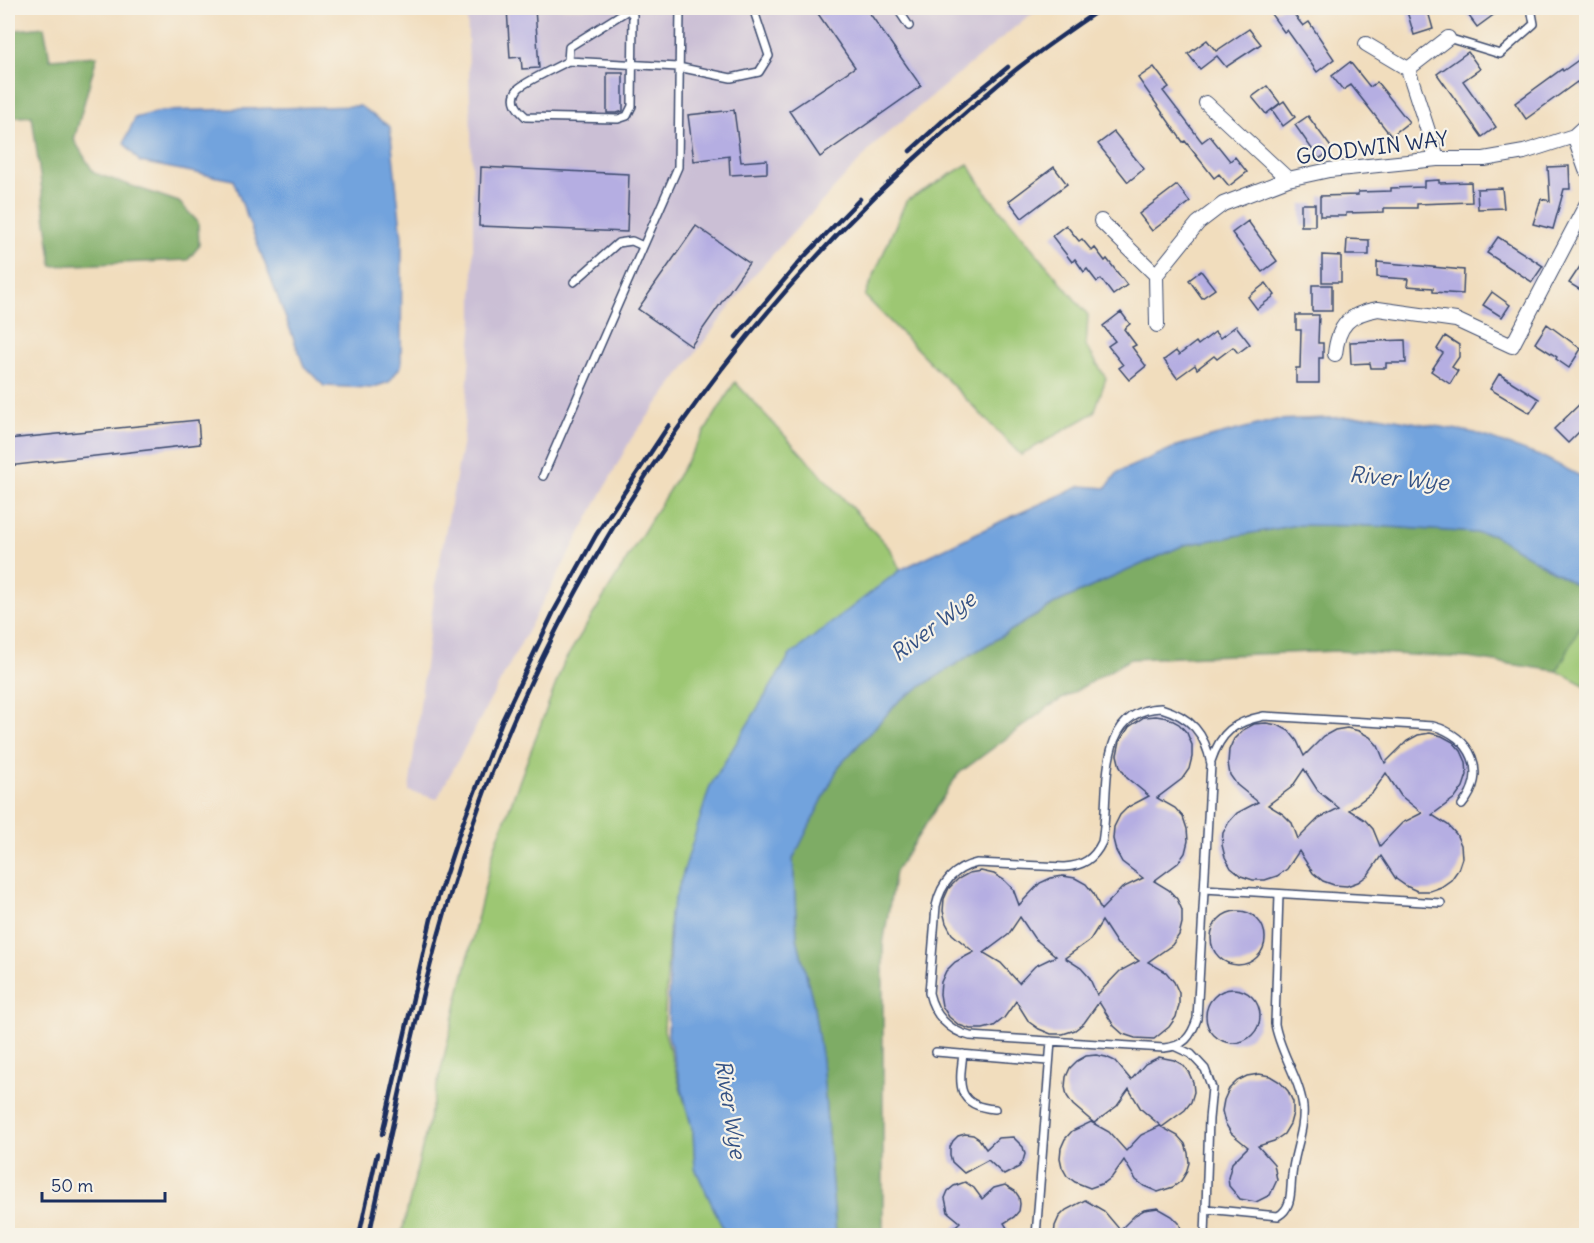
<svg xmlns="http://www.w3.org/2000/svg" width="1594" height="1243" viewBox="0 0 1594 1243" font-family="Delius,sans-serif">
<rect width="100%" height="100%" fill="#f7f3e8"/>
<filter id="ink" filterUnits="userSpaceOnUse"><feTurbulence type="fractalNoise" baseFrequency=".0167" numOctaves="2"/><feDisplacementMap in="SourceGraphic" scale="12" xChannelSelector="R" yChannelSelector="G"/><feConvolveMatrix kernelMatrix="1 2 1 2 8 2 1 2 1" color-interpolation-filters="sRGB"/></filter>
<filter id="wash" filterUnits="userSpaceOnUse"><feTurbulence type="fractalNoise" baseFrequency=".008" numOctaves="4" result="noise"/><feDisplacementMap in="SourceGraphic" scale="24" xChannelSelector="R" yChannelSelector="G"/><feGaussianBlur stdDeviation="1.35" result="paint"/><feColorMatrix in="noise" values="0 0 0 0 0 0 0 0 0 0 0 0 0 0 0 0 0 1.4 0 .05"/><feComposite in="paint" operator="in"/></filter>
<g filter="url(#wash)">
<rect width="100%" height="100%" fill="#f1ddbd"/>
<path fill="#cbbfd5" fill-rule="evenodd" d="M467 8H817L815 9 886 111 921 86 866 8H1043L1027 17 878 141 753 276 631 439 437 799 409 791 436 580 463 441 473 318V196ZM481 168 629 174 627 232 479 226ZM696 226 749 263 638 309V308Z"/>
<path fill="#9dc773" stroke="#5c7b68" stroke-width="1.5" d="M968 164 987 194 1088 315 1086 346 1106 378 1094 413 1021 455 865 296 906 201Z
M735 382 891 550 900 570 854 607 670 915 664 1030 693 1132 695 1168 726 1235 401 1236 494 849 564 662Z
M1586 615V686L1557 671Z"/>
<path fill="#7eac65" stroke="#4c6e62" stroke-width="1.5" d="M44 27 50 59 97 56 74 140 94 173 179 202 198 222 199 246 188 260 52 266 32 116 8 118V31Z
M1297 525 1375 526 1492 534 1586 591V615L1557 671 1468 658 1337 651 1130 659 1050 706 958 774 895 872 883 945V1235H836L822 1061 813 1002 797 938 793 859 839 766 900 700 970 655 1058 602 1184 545Z"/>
<path fill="#72a3dd" stroke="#46699e" stroke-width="1.5" d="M360 106 390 127 402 238 401 366 389 382 371 388 324 386 304 366 233 180 140 162 124 143 135 118 161 111Z
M1378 416 1475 433 1545 458 1586 479V591L1492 534 1375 526 1297 525 1184 545 1058 602 970 655 900 700 839 766 793 859 797 938 813 1002 822 1061 836 1235H726L695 1168 693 1132 668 1035 670 915 710 786 790 655 900 570 1004 520 1081 486 1106 488 1118 472 1180 445 1276 420Z"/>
<g id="blocks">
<path fill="#b5aee2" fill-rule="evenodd" d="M507 8H535L539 68 522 69 521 57 510 58Z
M814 8H866L921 86 820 157 789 111 855 67Z
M1280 8H1289L1303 26 1309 22 1334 59 1317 72 1287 30 1284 32 1271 14Z
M1406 8H1427L1433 29 1414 35Z
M1463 8H1503L1477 27Z
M1249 29 1261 44 1226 67 1217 56 1200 69 1188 54 1207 40 1216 51Z
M1468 52 1480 69 1463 81 1496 127 1482 137 1437 74Z
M1587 54V94L1577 82 1526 119 1515 103 1562 69 1563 71Z
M1350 62 1370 87 1377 82 1409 122 1391 136 1351 85 1343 90 1332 76Z
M1154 67 1169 87 1163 91 1202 142 1210 136 1230 161 1235 157 1247 172 1229 186 1219 174 1214 178 1185 141 1183 142 1138 78Z
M607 73H623V111L617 113H607Z
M1267 86 1280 103 1266 114 1252 97Z
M1284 101 1295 117 1283 126 1272 110Z
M734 110 741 162 767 160V173L730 175 729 156 694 161 688 115Z
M1308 116 1333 150 1319 159 1295 125Z
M1114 132 1144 169 1128 182 1098 144Z
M1569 166 1570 189H1564L1553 229 1533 224 1541 199 1550 201 1548 167Z
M481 167 629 174 627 232 479 226Z
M1054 167 1067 184 1022 218 1009 201Z
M1439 180V183L1471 182 1472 202 1417 204V208H1384V212L1346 213V216H1320V196L1358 195V192L1391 191V188L1424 187V181Z
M1177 185 1190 202 1152 231 1139 214Z
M1502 188 1504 208 1478 209 1477 189Z
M1301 204H1315V226H1301Z
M1248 221 1277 261 1262 272 1232 233Z
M1066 225 1079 241 1082 239 1092 251 1095 248 1105 261 1107 259 1127 285 1113 295 1101 279 1097 282 1087 269 1084 272 1075 259 1072 262 1052 236Z
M696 226 749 263 691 346 638 309Z
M1498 237 1543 266 1532 282 1487 253Z
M1347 239 1369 240V255H1346Z
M1322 255 1341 256V282H1322Z
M1587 256V294L1569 283Z
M1377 262 1464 270 1463 294 1433 292V288L1407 286 1408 279 1377 277Z
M1201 271 1215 289 1202 298 1189 280Z
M1266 283 1275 295 1257 309 1248 297Z
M1312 285H1332V311H1312Z
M1492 292 1510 305 1502 317 1483 305Z
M1121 312 1130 324 1124 329 1136 345 1132 347 1146 366 1129 380 1119 368 1123 365 1108 346 1115 341 1103 326Z
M1296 315H1319L1318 343H1323V358H1319V383H1296V368H1300L1301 330H1296Z
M1547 324 1581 349 1569 368 1556 359 1557 357 1535 343Z
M1236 326 1250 344 1238 353 1233 347 1217 359 1214 356 1197 369 1195 365 1177 378 1164 360 1176 351 1179 355 1196 342 1198 345 1215 332 1220 338Z
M1445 336 1459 345V357L1452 367 1458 371 1450 384 1431 371 1443 353 1437 349Z
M1405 340 1406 363H1386V368H1371L1370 363 1351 364 1350 342Z
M1499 374 1539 399 1530 413 1490 389Z
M1587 397V424L1568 443 1554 429Z
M198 420 200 444 8 466V439Z
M1156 716 1168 718 1179 724 1187 733 1192 745V757L1189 769 1182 779 1157 798 1175 808 1183 817 1187 829 1188 841 1185 853 1178 863 1154 881 1169 890 1177 899 1182 910V923L1179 935 1172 945 1148 962 1166 972 1174 982 1179 993V1005L1176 1017 1169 1027 1154 1039 1135 1038 1123 1034 1114 1026 1099 1002 1084 1023 1075 1030 1063 1034H1051L1039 1029 1029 1022 1016 1001 1004 1018 994 1026 983 1029H970L959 1025 949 1017 942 1006 940 994 941 982 946 971 955 962 974 952 952 934 946 923 943 911 944 899 949 888 958 879 969 873 981 871 994 874 1004 880 1013 889 1019 905 1040 883 1051 878 1063 876 1075 878 1086 884 1094 894 1101 910 1122 888 1143 878 1122 862 1116 851 1113 839 1114 827 1120 815 1128 807 1149 796 1127 778 1120 767 1117 755 1120 741 1129 727 1144 717ZM1020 917 1034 938 1056 956 1035 966 1019 983 1001 963 984 953 1008 935ZM1102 921 1117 944 1139 961 1120 971 1097 995 1089 977 1081 968 1065 958 1090 940Z
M1266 723 1278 725 1289 731 1297 741 1304 756 1324 736 1335 730 1347 728 1359 731 1370 737 1378 746 1385 763 1407 741 1418 735 1430 733 1442 736 1453 742 1461 751 1466 762 1467 775 1463 787 1456 797 1432 815 1448 825 1456 834 1461 845 1462 858 1458 870 1451 880 1441 887 1430 891H1417L1406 886 1396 879 1381 856 1368 875 1358 882 1347 886 1334 885 1323 881 1313 873 1299 851 1287 869 1277 876 1265 880H1253L1241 876 1231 868 1225 857 1222 845 1223 833 1229 822 1237 813 1258 802 1237 785 1230 775 1228 763 1229 750 1234 739 1243 730 1254 724ZM1304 769 1318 791 1339 808 1319 818 1298 839 1292 823 1283 814 1268 805 1292 787ZM1386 773 1401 796 1422 813 1402 823 1380 846 1373 829 1365 820 1349 810 1373 792Z
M1211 938a27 27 0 1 1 54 0a27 27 0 1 1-54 0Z
M1206 1016a27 27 0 1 1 54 0a27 27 0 1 1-54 0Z
M1096 1055 1106 1057 1115 1061 1131 1080 1145 1064 1159 1057 1174 1060 1183 1065 1189 1073 1193 1082 1194 1092 1191 1102 1185 1110 1162 1127 1141 1109 1129 1089 1117 1106 1094 1123 1073 1105 1067 1096 1065 1087 1066 1077 1070 1068 1077 1061 1086 1056Z
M1259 1074 1270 1076 1280 1082 1288 1091 1293 1102V1113L1290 1124 1284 1134 1274 1141 1258 1146 1274 1164 1277 1180 1270 1195 1256 1202 1240 1199 1229 1186 1228 1178 1232 1163 1248 1147 1231 1133 1225 1123 1222 1111 1224 1100 1229 1089 1237 1081 1247 1076Z
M1091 1122 1109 1132 1126 1151 1141 1135 1160 1126 1178 1136 1185 1144 1188 1153 1189 1163 1186 1173 1181 1181 1173 1187 1158 1192 1144 1186 1136 1180 1124 1160 1112 1177 1104 1183 1090 1188 1075 1182 1067 1176 1062 1167 1060 1158 1061 1148 1065 1139 1072 1131Z
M965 1134 973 1135 979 1139 986 1149 998 1138 1013 1137 1023 1147 1025 1154 1023 1161 1019 1167 1004 1175 988 1160 964 1173 952 1162 950 1155V1147L953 1141 958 1136Z
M965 1182 974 1188 982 1199 994 1188 1005 1185 1015 1191 1019 1197 1020 1204 1019 1211 1014 1217 1004 1223 1012 1236H945L960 1222 948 1212 945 1198 948 1191 954 1186Z
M1085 1200 1104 1211 1120 1230 1135 1215 1144 1210 1158 1208 1172 1216 1179 1223 1184 1236H1054L1055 1226 1059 1217 1066 1210Z"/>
</g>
</g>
<g filter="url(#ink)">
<use href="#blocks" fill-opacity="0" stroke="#3b496c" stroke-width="1.5"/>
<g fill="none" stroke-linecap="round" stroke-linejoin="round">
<defs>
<path id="service" d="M897 8 909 26
M628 10 633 15 632 106 627 116 618 119 526 117C518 110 509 100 518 89 524 82 558 67 568 61L569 47Z
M1448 38 1500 54 1534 24 1531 8
M568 61 678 67 731 78 759 72 769 56 753 8
M574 282 618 243 632 241 643 246
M543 476 678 167 680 8
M1161 708C1191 717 1205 733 1211 764L1197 1019C1191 1037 1184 1046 1164 1048L970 1036C949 1031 934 1015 929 993L936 906C941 883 954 868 977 863L1064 867C1083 866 1094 859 1102 842 1111 796 1093 710 1161 708Z
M1211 761C1221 732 1234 722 1264 716L1433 726C1471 736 1489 773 1462 805
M1204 889 1441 903
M1176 1047 1191 1054 1205 1069 1212 1088 1209 1119 1205 1236
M936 1052 1048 1061
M963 1054C959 1085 956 1106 995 1109
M1206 1209 1278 1216C1293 1208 1290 1190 1292 1175 1294 1152 1305 1130 1303 1107 1300 1079 1280 1053 1275 1024L1279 894
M1036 1236 1051 1041"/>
<path id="minor" d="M1366 44 1408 69
M1206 103 1288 179
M1574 136 1586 170
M1437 159 1408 69 1448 38
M1101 221 1156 275 1157 325
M1156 275 1198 223 1223 204 1288 179 1329 170 1437 159H1484L1524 152 1574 136 1586 125
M1335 354C1338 325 1349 314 1378 309L1456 320 1512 346 1586 205"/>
</defs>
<use href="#service" stroke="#3b496c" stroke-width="10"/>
<use href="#minor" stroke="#3b496c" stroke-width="16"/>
<use href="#service" stroke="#fff" stroke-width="7"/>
<use href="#minor" stroke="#fff" stroke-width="14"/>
<path stroke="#1b2f5e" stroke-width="4.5" d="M910 151 946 118 1008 67
M736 337 801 260 860 199
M382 1134 431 919 461 828 502 721 554 611 596 535 669 425
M359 1236 377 1154
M369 1236C401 1084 432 930 487 785 584 533 743 309 945 131 969 110 993 88 1018 68 1045 47 1074 27 1102 8"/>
</g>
</g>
<g text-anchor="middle" stroke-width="4.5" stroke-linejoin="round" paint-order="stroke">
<g font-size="21" fill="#1b2f5e" stroke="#f7f3e8">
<text transform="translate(1372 148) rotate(-7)" y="7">GOODWIN WAY</text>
</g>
<g font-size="22" font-style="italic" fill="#355284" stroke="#f7f3e8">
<text transform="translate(1399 478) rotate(5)" y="8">River Wye</text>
<text transform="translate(933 626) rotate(-37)" y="8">River Wye</text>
<text transform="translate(731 1109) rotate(81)" y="8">River Wye</text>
</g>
</g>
<rect width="1594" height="1243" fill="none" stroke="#f7f3e8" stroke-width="30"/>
<path d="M42 1192v9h123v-9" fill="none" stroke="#1b2f5e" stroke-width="3"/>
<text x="51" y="1192" font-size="18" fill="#1b2f5e" stroke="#f7f3e8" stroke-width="4.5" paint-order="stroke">50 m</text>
</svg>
